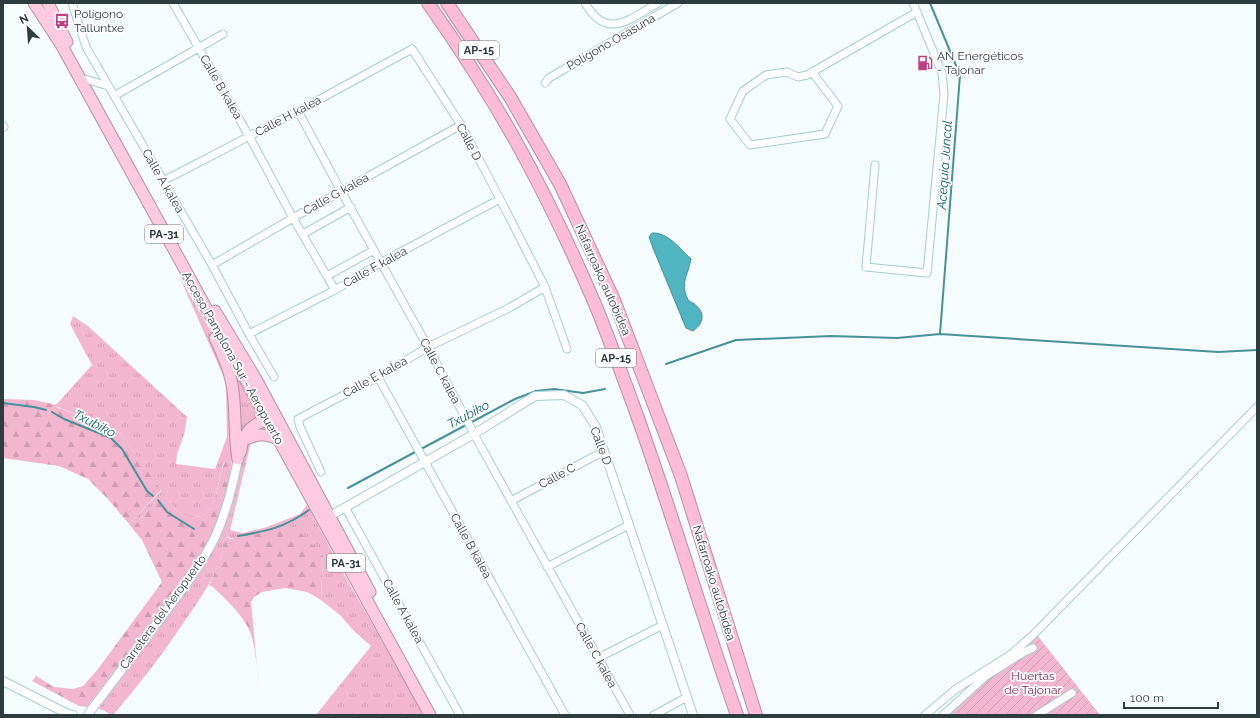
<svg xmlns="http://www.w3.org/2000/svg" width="1260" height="718" viewBox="0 0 1260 718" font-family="Raleway,sans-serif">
<defs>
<pattern id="grass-tufts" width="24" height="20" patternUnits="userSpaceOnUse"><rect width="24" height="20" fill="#f2b6ce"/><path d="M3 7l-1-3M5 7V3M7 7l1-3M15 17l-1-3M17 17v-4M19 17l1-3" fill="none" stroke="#d09db2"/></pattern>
<pattern id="forest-firs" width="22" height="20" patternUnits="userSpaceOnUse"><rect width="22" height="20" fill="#f2b6ce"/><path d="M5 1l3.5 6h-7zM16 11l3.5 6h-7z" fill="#d09db2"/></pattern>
<pattern id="garden-furrows" width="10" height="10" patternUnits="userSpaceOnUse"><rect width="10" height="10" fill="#f2b6ce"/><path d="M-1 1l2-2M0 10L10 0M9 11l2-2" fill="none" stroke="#d09db2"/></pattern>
</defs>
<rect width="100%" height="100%" fill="#f5fcfd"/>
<path fill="url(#grass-tufts)" d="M180 278 274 441 259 439 251 442 230 530 243 533 267 527 300 514 307 505 345 576 424 715H316L371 646 354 631 340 615 321 600 323 556 226 537C220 571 203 595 184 622 162 655 139 685 113 715H111L103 710 87 707 196 561 226 494 234 451 223 464 215 499 211 507 203 516C190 517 181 517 173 506 170 502 167 497 162 495L132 528 129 524 161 491 121 434 89 419 55 406 92 365 70 324 73 316 89 327 187 417 184 435 177 454 176 464 215 469 227 437 226 382Z"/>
<path fill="url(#forest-firs)" d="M3 399 34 400 57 405 56 407 89 419 121 434 161 490 129 524 107 498 88 479 59 466 3 458Z
M233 452C231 466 230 480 226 494 219 518 208 540 196 561L87 707 79 706 32 681 36 676 54 687 73 689 83 686 98 669 162 582 142 540 132 528 162 495C167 497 170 502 173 506 181 517 190 517 203 516 208 510 213 505 215 498 221 481 219 464 233 452Z
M295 527 323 556 321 600 307 592 285 588 262 592 254 597 251 602 259 688C257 670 256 639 246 624 237 609 224 598 212 586H209L221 557 226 537 230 539Z"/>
<path fill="url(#garden-furrows)" d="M1037 635 1100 715H940L1017 654Z"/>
<path fill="#51b5c1" stroke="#46919a" d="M652 233C668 232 680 249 691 259 688 275 679 285 689 301 704 308 707 321 693 331L686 328 653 248 649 237Z"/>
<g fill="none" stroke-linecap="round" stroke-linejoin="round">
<path stroke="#46919a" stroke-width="2" d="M930 3 960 75 940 334
M666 364 736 340 831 336 897 338 940 334 1218 352 1257 350
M3 403 34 407 46 410
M52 412 64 419 111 438 122 449 147 491 153 496
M470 423 515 399 536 391 554 389 583 393 605 389
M421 449 466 425
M348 488 417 451
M158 500 167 512 194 529
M238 536C267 531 284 528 309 510"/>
<defs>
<path id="minor" d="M72 3 86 47 212 265 249 334 274 377
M173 3 249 136 293 218 335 290
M585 3C607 41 630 19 658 3
M913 3 917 12
M812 72 838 106 825 134 750 145 730 119 743 91 766 75 787 72 798 77 807 75 917 12 942 73 944 94 927 273 866 267 875 165
M85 79 108 86
M545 83 549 78 678 3
M114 96 223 34
M298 111 341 191 428 347 474 434 630 715
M3 125 4 127
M163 181 298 111 412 49 461 125 500 199 545 287 567 349
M303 234 351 207
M212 265 293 218 461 125
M327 276 374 250
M249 334 335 290 380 263 500 199
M378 377 565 715
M321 472 300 427 298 419 378 377 428 347 509 308 545 287
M511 501 604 451
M345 507 460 715
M547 567 629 525
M598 658 663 625
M654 715 687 697
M925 715 956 689 1010 655 1032 636 1257 407
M943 715 986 676 1024 652 1033 648
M1037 715 1072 693"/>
<path id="tertiary" d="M330 516 474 434 535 396 564 395 582 405 596 427 693 715
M3 681 68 714 73 715
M89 713C112 683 134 653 157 623 178 595 201 567 216 535 227 510 233 485 238 459"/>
<path id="trunk" d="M34 3 62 46 430 715
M48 3 67 42
M215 311 256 379 370 592
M215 338C223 354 231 373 233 391 236 413 234 437 238 459
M249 438C259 433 268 435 278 439
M240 453C242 449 241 445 243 440 247 429 261 417 273 422"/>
<path id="motorway" d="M428 3C459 47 488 92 514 138 544 192 571 248 595 304 609 338 621 372 634 407 671 509 701 613 737 715
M447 3 510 97 560 184 614 300 681 476 756 715"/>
</defs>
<use href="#minor" stroke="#a6ced3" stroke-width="9"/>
<use href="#tertiary" stroke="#a6ced3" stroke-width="10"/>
<use href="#trunk" stroke="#b590a2" stroke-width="13"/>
<use href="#motorway" stroke="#b590a2" stroke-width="14"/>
<use href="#minor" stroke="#fff" stroke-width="7"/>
<use href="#tertiary" stroke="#fff" stroke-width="8"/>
<use href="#trunk" stroke="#fecadf" stroke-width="11"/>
<use href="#motorway" stroke="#febcd7" stroke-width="12"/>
</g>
<defs>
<symbol id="bus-bare" viewBox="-9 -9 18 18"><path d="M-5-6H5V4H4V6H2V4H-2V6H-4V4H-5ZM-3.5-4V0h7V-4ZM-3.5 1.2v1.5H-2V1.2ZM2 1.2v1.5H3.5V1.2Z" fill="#c23e81" stroke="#fff" stroke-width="2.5" paint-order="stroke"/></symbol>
<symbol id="fuel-bare" viewBox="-9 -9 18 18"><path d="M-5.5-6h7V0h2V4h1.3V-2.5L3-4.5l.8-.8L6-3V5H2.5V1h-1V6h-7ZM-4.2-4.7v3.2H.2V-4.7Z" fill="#c23e81" stroke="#fff" stroke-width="2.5" paint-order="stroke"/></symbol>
</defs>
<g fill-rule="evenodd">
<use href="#bus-bare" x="51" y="10" width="22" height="22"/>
<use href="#fuel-bare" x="914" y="52" width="22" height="22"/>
</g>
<g text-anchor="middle" stroke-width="3.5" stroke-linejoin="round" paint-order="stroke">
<g fill="#fff" stroke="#6c7779" stroke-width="1">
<rect x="459" y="41" width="40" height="18" rx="3"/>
<rect x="145" y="225" width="38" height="18" rx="3"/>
<rect x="596" y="349" width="40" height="18" rx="3"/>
<rect x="327" y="554" width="38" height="18" rx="3"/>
</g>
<g font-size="11" font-weight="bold" fill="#2d3d3f">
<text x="479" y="54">AP-15</text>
<text x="164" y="238">PA-31</text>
<text x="616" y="362">AP-15</text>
<text x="346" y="567">PA-31</text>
</g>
<g font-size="12" fill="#2d3d3f" stroke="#fff" text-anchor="start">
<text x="74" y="18">Polígono<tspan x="74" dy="14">Talluntxe</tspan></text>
<text x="937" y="60">AN Energéticos<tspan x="937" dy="14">- Tajonar</tspan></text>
</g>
<g font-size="12" fill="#2d3d3f" stroke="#fff">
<text transform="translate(611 42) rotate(-30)" y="4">Polígono Osasuna</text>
<text transform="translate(221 87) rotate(60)" y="4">Calle B kalea</text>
<text transform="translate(288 116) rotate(-28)" y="4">Calle H kalea</text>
<text transform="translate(469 142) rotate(62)" y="4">Calle D</text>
<text transform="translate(163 181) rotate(60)" y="4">Calle A kalea</text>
<text transform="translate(336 194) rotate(-29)" y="4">Calle G kalea</text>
<text transform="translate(375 267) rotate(-29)" y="4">Calle F kalea</text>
<text transform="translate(603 280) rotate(66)" y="4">Nafarroako autobidea</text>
<text transform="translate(233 358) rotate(61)" y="4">Acceso Pamplona Sur - Aeropuerto</text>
<text transform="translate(440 371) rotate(62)" y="4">Calle C kalea</text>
<text transform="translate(375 377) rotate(-29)" y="4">Calle E kalea</text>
<text transform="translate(601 446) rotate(69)" y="4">Calle D</text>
<text transform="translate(557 476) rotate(-28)" y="4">Calle C</text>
<text transform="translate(471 546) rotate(61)" y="4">Calle B kalea</text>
<text transform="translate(714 583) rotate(73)" y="4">Nafarroako autobidea</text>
<text transform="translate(403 611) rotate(61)" y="4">Calle A kalea</text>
<text transform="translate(163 612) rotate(-54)" y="4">Carretera del Aeropuerto</text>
<text transform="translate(596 655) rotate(61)" y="4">Calle C kalea</text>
</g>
<g font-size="12" fill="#7c2952" stroke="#fff">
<text x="1033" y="680">Huertas<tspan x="1033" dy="14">de Tajonar</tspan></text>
</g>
<g font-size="13" font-style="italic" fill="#0d626b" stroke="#fff">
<text transform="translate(944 165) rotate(-86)" y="5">Acequia Juncal</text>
<text transform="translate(468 414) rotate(-28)" y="5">Txubiko</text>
<text transform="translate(95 423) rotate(27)" y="5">Txubiko</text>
</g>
</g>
<rect width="1260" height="718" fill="none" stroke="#2d3d3f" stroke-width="8"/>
<g transform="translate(28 28) rotate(335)" stroke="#ffffff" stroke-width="3" paint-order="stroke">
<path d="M0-3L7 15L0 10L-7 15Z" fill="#2d3d3f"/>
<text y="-6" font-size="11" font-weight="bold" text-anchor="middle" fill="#2d3d3f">N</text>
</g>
<path d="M1124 702v6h94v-6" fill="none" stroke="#2d3d3f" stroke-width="2"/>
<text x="1130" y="702" font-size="12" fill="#2d3d3f" stroke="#ffffff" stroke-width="3" paint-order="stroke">100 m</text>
</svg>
